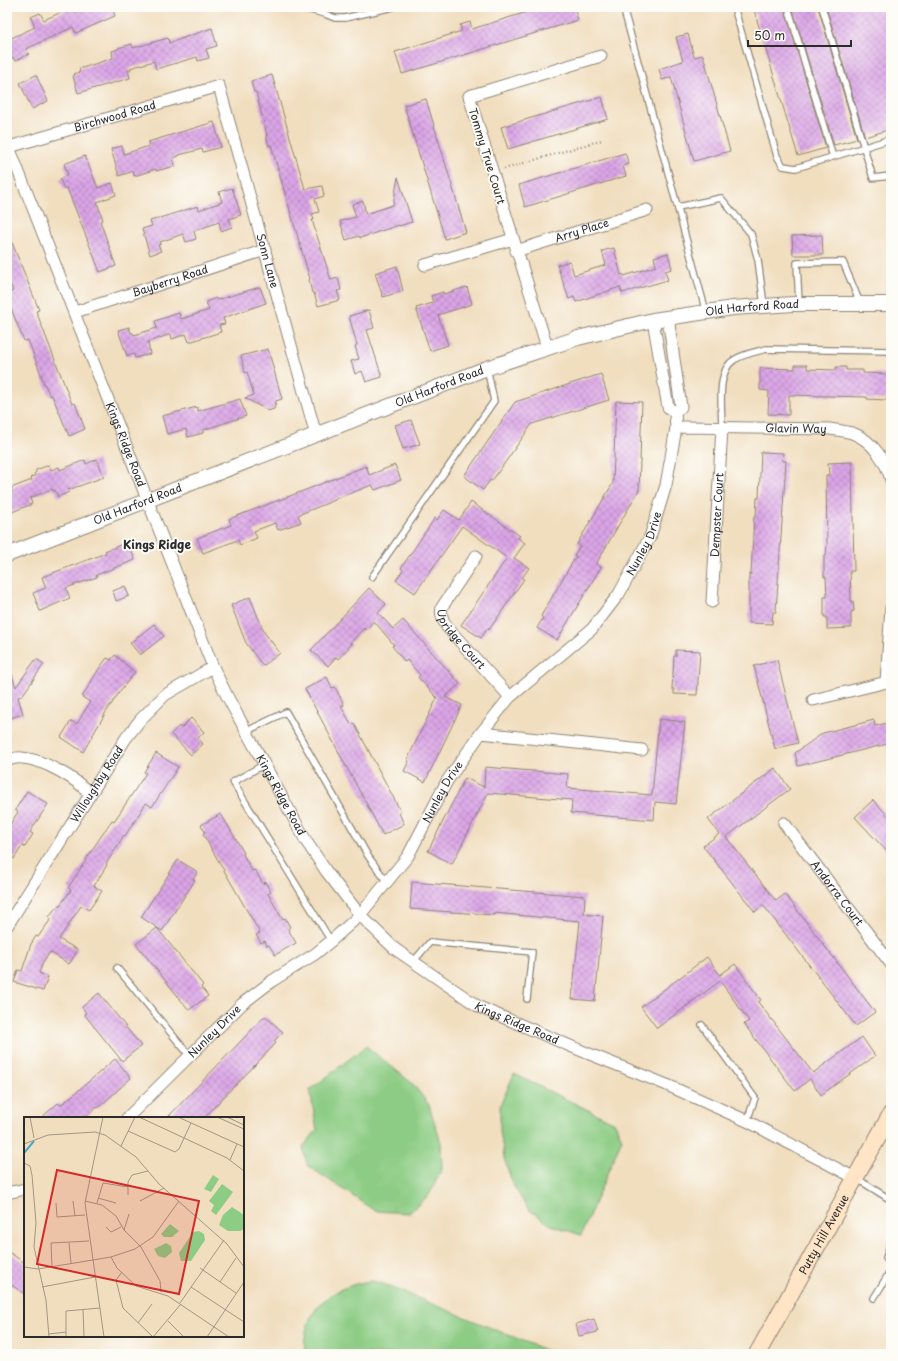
<svg xmlns="http://www.w3.org/2000/svg" width="898" height="1361" viewBox="0 0 898 1361" font-family="'Playpen Sans',sans-serif">
<defs>
<pattern id="building-cross-hatch" width="8" height="8" patternUnits="userSpaceOnUse"><rect width="8" height="8" fill="#dba5e7"/><path d="M0 0l8 8M0 8l8-8" fill="none" stroke="#b287bb"/></pattern>
</defs>
<rect width="100%" height="100%" fill="#fdfcf7"/>
<filter id="ink" filterUnits="userSpaceOnUse"><feTurbulence type="fractalNoise" baseFrequency=".025" numOctaves="2"/><feDisplacementMap in="SourceGraphic" scale="8" xChannelSelector="R" yChannelSelector="G"/><feConvolveMatrix kernelMatrix="1 2 1 2 8 2 1 2 1" color-interpolation-filters="sRGB"/></filter>
<filter id="wash" filterUnits="userSpaceOnUse"><feTurbulence type="fractalNoise" baseFrequency=".012" numOctaves="4" result="noise"/><feDisplacementMap in="SourceGraphic" scale="16" xChannelSelector="R" yChannelSelector="G"/><feGaussianBlur stdDeviation="0.9" result="paint"/><feColorMatrix in="noise" values="0 0 0 0 0 0 0 0 0 0 0 0 0 0 0 0 0 1.4 0 .05"/><feComposite in="paint" operator="in"/></filter>
<g filter="url(#wash)">
<rect width="100%" height="100%" fill="#f1debf"/>
<path fill="#8ccc84" stroke="#5c7c58" d="M366 1046 413 1084 429 1105 441 1143 442 1169 429 1195 409 1213 375 1211 307 1165 303 1147 317 1130 310 1090Z
M514 1074 615 1123 622 1139 581 1235 551 1225 528 1209 513 1185 504 1158 500 1130V1106Z
M371 1281 381 1283 555 1354H305C300 1311 331 1286 371 1281Z"/>
<g id="blocks">
<path fill="url(#building-cross-hatch)" d="M64 7H112L115 16 76 33 73 27 26 49 29 54 15 61 13 57 7 61V40L35 27 31 17 40 13 44 20 66 10Z
M526 7H574L578 20 402 74 395 52 462 31 460 25 470 22 472 29 527 12Z
M753 7H784L826 148 798 156Z
M792 7H818L857 139 834 145Z
M826 7H891V129L865 137Z
M212 28 217 46 206 49 209 58 198 61 197 57 156 69 154 61 130 68 131 70H128L130 78 78 93 73 76 75 75 74 74 80 72 79 69 113 58 112 51 118 49V48L132 44 133 48 168 38 169 43Z
M688 34 694 57 703 55 730 151 694 161 671 77 662 80 659 69 683 61 676 37Z
M36 75 48 101 32 109 20 83Z
M272 75 305 189 322 186 324 196 315 199 319 212 312 214 314 220H312L331 280 338 278 341 290 337 291 340 300 318 306 314 293H312L309 280 310 279 271 145 269 146 266 135H267L256 92H254L251 81Z
M602 97 608 119 508 149 501 127Z
M426 99 466 232 445 239 404 105Z
M214 122 221 147 203 152 202 149 179 155V156L173 158 175 166 156 171V169L134 176 133 171 119 176 111 149 122 146 124 154 149 146 148 142Z
M625 153 629 164 623 166 626 176 525 207 519 185Z
M85 156 98 188 112 183 116 195 97 202 103 220 100 221 116 266 100 272 67 188 64 189 60 179 68 175 64 164Z
M398 177 412 222 399 226V225L360 238 359 236 346 240 340 221 356 217 352 204 363 201 366 214 393 205Z
M232 188 241 215 229 219 232 227 221 231 219 222 194 231 196 239 186 242 183 234 160 242 161 244 158 245 161 251 150 255 142 229 152 226 150 221 198 206 199 210 222 202 219 192Z
M7 230 39 310 36 311 72 404 75 403 85 429 69 436 52 395 50 396 45 385 28 340 24 341 8 301 11 300 8 293 13 291 7 277Z
M822 235 823 255H793L792 236Z
M614 248 621 275 623 274 624 276 656 266 654 257 668 253 672 269 665 271 668 280 622 293 620 287 576 302 574 297 569 299 557 265 570 261 574 275 606 265 602 251Z
M397 266 403 291 383 297 375 273Z
M260 287 266 303 223 318 225 324 219 325 221 332 189 342 186 334 172 339 171 334 148 342 150 354 135 358 134 354 127 356 118 330 129 327 131 333H133L134 335 157 328 155 321 179 313 181 319 209 310 206 302 216 298 217 300Z
M467 287 472 304 438 315 448 345 430 351 416 308 433 303 431 296 443 292 444 294Z
M369 310 374 328 367 330 382 377 366 382 362 371 355 374 351 361 359 359 355 346 357 345 349 316Z
M268 349 282 399 276 401 274 409 268 411 245 398 254 395 247 372 245 373 241 356Z
M795 365H807V369L836 370V367H846V370H863V373L891 374V397H887V400L867 399V397L789 395V415L768 414 769 391 760 390V368L795 369Z
M601 374 609 400 532 424 492 481 490 480 483 490 464 476 515 402Z
M240 399 246 416 203 430V433L188 437 186 429 167 434 162 416 197 407 198 411Z
M616 401 642 402 639 490 596 564 601 567 557 640 537 628 543 618 541 616 576 556 574 555 580 546 577 544 613 483Z
M411 420 420 444 403 449 395 425Z
M761 452 783 453 782 461H786L776 612H773L772 624 749 623V574L751 575 754 516H756L757 498H759Z
M97 459 104 477 68 490 69 492 58 497 55 490 53 491 52 489 30 498 32 504 7 514V494L12 492 11 488 32 480 31 477 35 476 34 474 36 472V470L49 465 51 470 59 467 60 470 85 460 86 464Z
M852 462 854 571H850L851 601H853L854 611 851 612V628L827 629V617H824V597H827L826 577H824V556H826L827 544 826 475H829L828 463Z
M395 465 401 480 375 490 372 485 335 499V500L298 515 301 522 293 525 278 530 275 523 254 531 257 538 240 545 238 540 203 553 197 538 231 525 229 519 303 491 366 466 369 475Z
M471 502 520 536 518 538 525 543 514 558 529 568 522 578 524 579 489 630 488 628 481 638 461 625 507 558 462 526 415 593 396 580 403 570 401 568 435 518 437 520 444 510 459 520Z
M128 542 135 560 96 575 97 577 66 588 70 598 40 611 33 593 46 588 42 577 106 553 105 551Z
M125 586 129 596 116 601 113 591Z
M369 588 386 604 378 613 393 629 403 620 460 684 445 697 462 705 425 782 404 771 409 761 407 760 437 698 418 677 420 675 407 660 405 662 392 646 394 645 374 621 366 630 364 628 350 643 352 644 338 659 336 657 328 666 311 650Z
M250 597 264 632 280 653 263 666 246 643 231 605Z
M154 624 164 636 140 655 130 643Z
M676 650 700 651 697 695 674 694V689H672L674 656H676Z
M115 655 135 672 120 691 111 705H110L83 752 61 737 71 721 77 724 90 702 82 697 100 667 107 658 111 660Z
M36 659 44 664 22 696 18 697 23 714 7 719V669H10L16 687Z
M777 660 798 743 775 749 754 666Z
M327 677 332 688 335 687 344 705 341 706 351 724 354 723 401 812 399 813 404 824 383 835 305 689Z
M191 718 204 732 198 738 203 744 191 755 171 734 179 726 181 728Z
M659 719 685 722 676 804 655 802 654 820 571 813 572 800 488 793 452 864 428 851 465 778 484 787 485 767 568 774 567 788 652 795Z
M874 720 875 726 891 722V743L798 766 795 753 823 733Z
M156 753 178 767 152 807 146 803 125 836 124 835 106 864 107 865 94 886 102 891 89 910 81 906 59 939 78 950 69 964 50 952 43 962 39 973 48 977 43 991 14 982 18 970 22 971 31 944 36 936 38 937 51 919 49 917 56 907 58 908 71 890 68 888 86 860V859L112 820 114 821 119 814 146 773 144 772Z
M775 768 790 789 726 837 776 901 785 894 875 1012 856 1026 763 905 755 912 703 846 719 834 708 819Z
M27 791 48 804 30 832 33 834 25 847 22 846 14 859 7 854V829L18 812 15 810Z
M873 800 891 819V856L855 817Z
M221 814 244 853 243 854 252 871 255 870 263 884 265 882 271 892 268 894 283 920 285 918 290 927 288 929 296 943 275 955 269 945 267 946 265 941 261 943 256 935 260 933 203 834 205 832 201 825Z
M178 860 198 872 193 879 195 880 162 931 141 917Z
M412 882 585 896 584 914 603 916 595 1001 572 999 580 921 494 913V915L410 909Z
M157 928 203 985 201 987 208 996 189 1010 136 944Z
M707 957 720 975 735 964 761 1000 758 1002 813 1073 862 1037 875 1056 821 1095 810 1079 795 1091 744 1024 749 1021 720 981 657 1028 641 1007Z
M99 993 141 1046 122 1061 84 1014 86 1013 82 1007Z
M265 1016 283 1032 274 1041 276 1043 234 1087V1086L204 1118H167Z
M115 1059 131 1078 98 1108 97 1107 85 1118H41L58 1103 60 1105 66 1101Z
M7 1251 25 1263V1294L7 1282Z
M594 1319 598 1332 579 1336 576 1324Z"/>
</g>
</g>
<g filter="url(#ink)">
<use href="#blocks" fill-opacity="0" stroke="#8e8475" stroke-width="1"/>
<g fill="none" stroke-linecap="round" stroke-linejoin="round">
<defs>
<path id="service" d="M298 7 325 14 335 18H345L393 7
M623 7 706 312
M734 7 777 156 783 166 796 168 891 139
M788 7 833 157
M822 7 873 178 891 176
M678 207 721 198 751 234 758 260 764 305
M799 304 797 263 843 262 860 303
M722 428C722 409 716 371 734 360 743 354 756 352 766 349L891 351
M372 577 494 401 487 368
M247 731 286 712 368 856 387 882
M265 764 233 782 331 941
M413 962 430 942 532 952 527 999
M117 968 190 1056
M702 1025 755 1098 747 1121
M856 1178 891 1200
M891 1242 886 1258 891 1265
M874 1298 891 1270"/>
<g id="minor">
<path id="s1" d="M7 142 213 667 227 696 306 841 326 871 360 915 395 949 479 1007 582 1051 667 1085 747 1121 855 1178"/>
<path id="s2" d="M9 147 219 86 316 435"/>
<path id="s3" d="M516 251 647 210"/>
<path d="M425 265 513 239"/>
<path id="s4" d="M75 312 265 250"/>
<path d="M668 318 681 407 675 413"/>
<path d="M547 347 469 96 601 56"/>
<path id="s5" d="M676 428 684 427 830 429C837 430 845 431 852 433 872 440 886 461 891 480"/>
<path id="s6" d="M476 556 442 607C440 615 443 620 447 627L510 697"/>
<path id="s7" d="M712 602 722 428"/>
<path d="M886 682 891 608"/>
<path d="M813 700 891 681"/>
<path d="M481 733 642 750"/>
<path d="M7 760C12 759 17 757 22 758 43 759 77 779 90 794"/>
<path id="s8" d="M784 823 891 964"/>
<path id="s9" d="M7 926 126 738 141 719 165 695 213 667"/>
<path id="s10" d="M127 1118 242 1004 272 981 315 954 331 941 360 915 408 856 447 781 481 733 510 697 592 629 619 594 650 537 666 485 676 428 675 413 668 407 653 320"/>
<path d="M7 1193 25 1189"/>
</g>
<g id="tertiary">
<path id="s11" d="M7 555 487 368 578 338 653 320 733 308 793 304H891"/>
</g>
<g id="secondary">
<path id="s12" d="M757 1354 891 1114"/>
</g>
</defs>
<use href="#service" stroke="#8e8475" stroke-width="8"/>
<use href="#minor" stroke="#8e8475" stroke-width="13"/>
<use href="#tertiary" stroke="#8e8475" stroke-width="16"/>
<use href="#secondary" stroke="#8e8475" stroke-width="18"/>
<path stroke="#8e8475" stroke-width="2.5" stroke-dasharray="1 3" stroke-linecap="butt" d="M504 169 602 140"/>
<use href="#service" stroke="#fff" stroke-width="5.5"/>
<use href="#minor" stroke="#fff" stroke-width="11"/>
<use href="#tertiary" stroke="#fff" stroke-width="14"/>
<use href="#secondary" stroke="#ffe4c6" stroke-width="16"/>
</g>
</g>
<g text-anchor="middle" stroke-width="4" stroke-linejoin="round" paint-order="stroke">
<g font-size="11" fill="#2b2b2b" stroke="#fdfcf7">
<text dy="4" stroke="none"><textPath href="#s2" startOffset="110">Birchwood Road</textPath></text>
<text transform="translate(487 156) rotate(73)" y="4">Tommy True Court</text>
<text dy="4" stroke="none"><textPath href="#s3" startOffset="69">Arry Place</textPath></text>
<text dy="4" stroke="none"><textPath href="#s2" startOffset="400">Sonn Lane</textPath></text>
<text dy="4" stroke="none"><textPath href="#s4" startOffset="100">Bayberry Road</textPath></text>
<text dy="4" stroke="none"><textPath href="#s11" startOffset="788">Old Harford Road</textPath></text>
<text dy="4" stroke="none"><textPath href="#s11" startOffset="464">Old Harford Road</textPath></text>
<text dy="4" stroke="none"><textPath href="#s5" startOffset="120">Glavin Way</textPath></text>
<text dy="4" stroke="none"><textPath href="#s1" startOffset="325">Kings Ridge Road</textPath></text>
<text dy="4" stroke="none"><textPath href="#s11" startOffset="140">Old Harford Road</textPath></text>
<text dy="4" stroke="none"><textPath href="#s7" startOffset="87">Dempster Court</textPath></text>
<text dy="4" stroke="none"><textPath href="#s10" startOffset="783">Nunley Drive</textPath></text>
<text dy="4" stroke="none"><textPath href="#s6" startOffset="100">Upridge Court</textPath></text>
<text dy="4" stroke="none"><textPath href="#s9" startOffset="168">Willoughby Road</textPath></text>
<text dy="4" stroke="none"><textPath href="#s10" startOffset="459">Nunley Drive</textPath></text>
<text dy="4" stroke="none"><textPath href="#s1" startOffset="709">Kings Ridge Road</textPath></text>
<text dy="4" stroke="none"><textPath href="#s8" startOffset="88">Andorra Court</textPath></text>
<text dy="4" stroke="none"><textPath href="#s1" startOffset="1045">Kings Ridge Road</textPath></text>
<text dy="4" stroke="none"><textPath href="#s10" startOffset="123">Nunley Drive</textPath></text>
<text dy="4" stroke="none"><textPath href="#s12" startOffset="137">Putty Hill Avenue</textPath></text>
</g>
<g font-size="12" font-weight="bold" fill="#2b2b2b" stroke="#fdfcf7">
<text x="157" y="549">Kings Ridge</text>
</g>
</g>
<g transform="translate(24 1117)">
<rect width="220" height="220" fill="#f1debf"/>
<path d="M198 67 209 75 192 98 187 94 190 88 185 84ZM208 90 220 98V112L216 114H204L195 108 199 98ZM146 107 155 114 148 120H140L137 117ZM175 114 180 117 181 123 167 144H157L155 136 169 115ZM142 126 147 129 148 135 141 141 134 139 130 132Z" fill="#8ccc84"/>
<path d="M189 58 195 62 187 75 180 72Z" fill="#8ccc84"/>
<path fill="none" stroke="#49a8c8" stroke-width="2" d="M0 36 10 24"/>
<path fill="none" stroke="#a29684" stroke-width="1" d="M6 0 10 21M79 0 61 86 80 220M115 0 203 41 220 54M154 0 220 30M193 0 220 12M203 0 220 8M104 14 151 35 155 32 167 6M0 27 24 18 71 15 81 18 112 40 135 67 203 127 220 150M97 29 111 0M206 43 213 27M0 46 6 49 8 58 12 106 10 130 22 183 25 220M104 78V65L108 58 124 54M74 81 92 86M49 84 51 99M61 84 78 88 92 99 100 113 117 130 136 164 137 175M116 84 140 71M32 86 33 100 61 98M73 86 79 66 104 70M82 110 87 115 97 110M100 113 105 97M45 126 47 146M87 140 93 151 112 169 144 179 205 220M0 150 14 152 87 140 111 132 129 120 155 84M28 150 27 126 65 124M176 151 212 176M98 155 92 163 99 191 129 220M196 165 212 141M18 170 71 160M167 170 220 205M156 186 200 123M59 192 60 220M144 204 160 220M114 206 128 187M25 217 42 215M42 220V194L76 191M129 220 157 187M183 220 220 165"/>
<path fill="#d62828" fill-opacity="0.15" stroke="#d62828" stroke-width="2" d="M33 53 175 84 155 177 13 147Z"/>
<rect width="220" height="220" fill="none" stroke="#2b2b2b" stroke-width="2"/>
</g>
<rect width="898" height="1361" fill="none" stroke="#fdfcf7" stroke-width="24"/>
<path d="M748 40v6h103v-6" fill="none" stroke="#2b2b2b" stroke-width="2"/>
<text x="754" y="40" font-size="12" fill="#2b2b2b" stroke="#fdfcf7" stroke-width="3" paint-order="stroke">50 m</text>
</svg>
